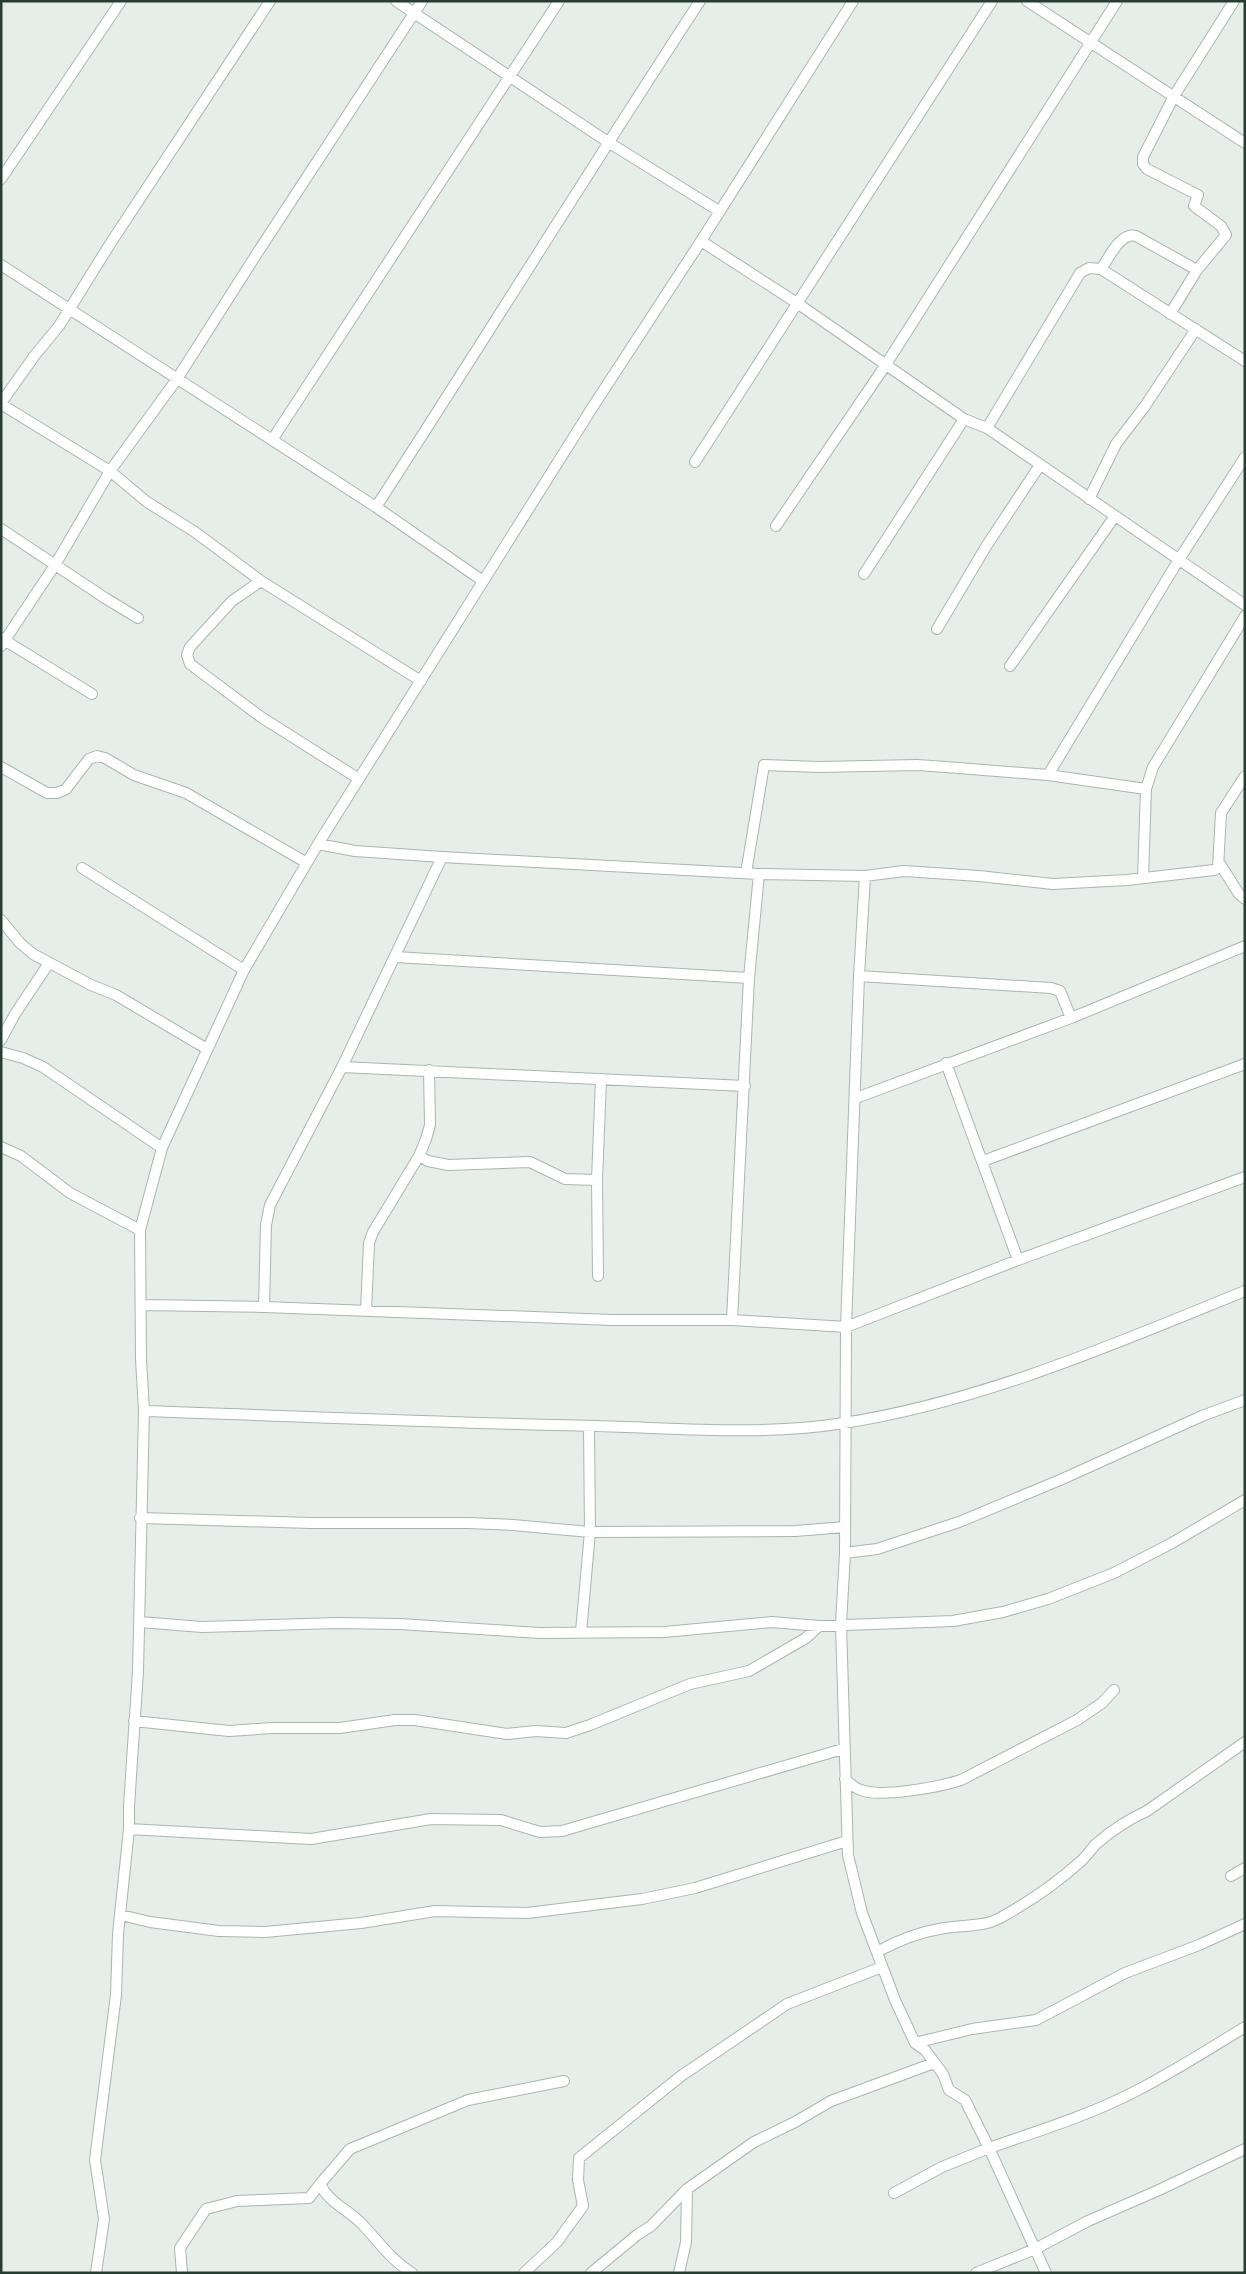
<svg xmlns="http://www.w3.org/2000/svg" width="1246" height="2274" viewBox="0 0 1246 2274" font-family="Arial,sans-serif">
<rect width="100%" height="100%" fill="#e6eeea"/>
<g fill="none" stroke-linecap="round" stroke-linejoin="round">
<defs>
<path id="street" d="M396 1 608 142 719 211
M1027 1 1245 143
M1 179 121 1
M701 241 797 303 964 419 987 428 1245 605
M1 265 376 507 483 581
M1101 269C1109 258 1120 232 1136 236L1197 270
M1170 314 1197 270 1226 235 1221 226 1194 206 1198 195 1147 169 1143 164V157L1174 96 1234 1
M1 403 35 355 59 326 110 244 270 1
M1 404 110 471 147 502 195 532 261 581 421 681
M987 428 1080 273 1089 268 1101 269 1245 361
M272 440 559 1
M695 462 992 1
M1089 499 1116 444 1145 406 1196 329
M376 507C485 339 590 169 700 1
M776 526 885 366 1117 1
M1 529 105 598 138 618
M864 574 964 419
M261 581 232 601 190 647 187 655 190 664 261 717 359 779
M937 629 987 545 1040 465
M1 638 92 694
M1 646 55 565 110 471 177 379 256 255 422 1
M1010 666 1115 516
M1 767 47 793H57L66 789 89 759 97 756 105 758 134 775 186 793 307 863
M1048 775 1178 561 1245 457
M318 844 355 851 442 857 759 874 865 876 904 871 979 876 1053 884 1127 880 1214 870 1218 868 1221 813 1245 776
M1220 864 1239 894 1245 899
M82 868 244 970
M746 873 764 765 819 767 917 765 946 767 1048 775 1146 789 1153 767 1245 616
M865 876 859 976 846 1327 845 1553 841 1624 848 1855 862 1913 895 2000 915 2043 925 2050 943 2074 949 2090 965 2100 989 2148 942 2167 894 2193
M1143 878 1146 789
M1 920 20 943 33 954 91 985 116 995 207 1049
M395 957 749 978
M859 976 1051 988 1060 991 1071 1018
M1 1040 15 1014 49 963
M1 1052 23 1058 43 1067 162 1148
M946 1063 1018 1260
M342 1067 745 1086
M856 1098 1071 1018 1245 946
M1 1147 21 1156 70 1193 140 1230
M419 1156 428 1161 448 1165 530 1162 565 1179 597 1180
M983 1161 1245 1064
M598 1276 597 1180 601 1079
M141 1305 264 1307 612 1320H732L846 1327 1018 1260 1245 1177
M264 1307 266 1225 270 1205 342 1067 442 857
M366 1311 369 1243 373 1232 419 1156 426 1139 430 1125 429 1070
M732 1320 749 978 759 874
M144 1411C295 1416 445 1423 596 1426 677 1428 763 1436 844 1423 984 1401 1114 1344 1245 1291
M140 1518 311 1523H468L513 1525 590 1532 795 1531 845 1527
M845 1553 877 1549 959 1522 1060 1480 1202 1416 1245 1400
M140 1622 202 1627 337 1623 400 1624 540 1633 664 1632 772 1622 819 1626 953 1621 1003 1612 1048 1599 1114 1573 1172 1543 1245 1500
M581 1632 590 1532 589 1426
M134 1721 229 1731 272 1728H340L395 1720H415L507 1734 536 1731 566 1733 590 1725 690 1684 749 1671 806 1638 819 1626
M845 1779C850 1783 854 1788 861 1790 881 1798 939 1787 961 1780L1077 1720 1102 1703 1114 1690
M129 1829 311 1839 431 1819 501 1820 540 1832 562 1831 843 1749
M1231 1876 1245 1868
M121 1915 150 1922 219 1931 265 1932 361 1923 435 1911 527 1913 642 1899 695 1888 847 1841
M877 1952C898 1940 920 1932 944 1928 962 1925 984 1927 1000 1918 1029 1902 1057 1883 1081 1861 1087 1856 1091 1849 1096 1844 1111 1831 1129 1819 1147 1811L1245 1742
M915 2043 972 2029 1036 2020 1125 1973 1199 1945 1245 1924
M96 2273 104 2219 95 2160 116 1995 118 1934 129 1829V1806L138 1671 144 1411 141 1359 140 1230 162 1148 244 970 318 844 592 408 701 241 853 1
M182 2273 180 2248 206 2209 237 2201 309 2198 320 2184
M412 2273C391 2260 379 2242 362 2224 349 2210 329 2203 320 2184L350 2149 468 2100 564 2081
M524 2273 557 2242 583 2206 578 2180 579 2158 681 2076 787 2004 882 1967
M591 2273 637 2235 651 2226 687 2189
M679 2273 686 2242 687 2189 754 2142 795 2122 831 2101 934 2063
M976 2273 1035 2249 989 2148C1038 2131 1090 2115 1136 2091 1173 2072 1209 2049 1245 2027
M1046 2273 1035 2249 1088 2221 1159 2190 1245 2149"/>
</defs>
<use href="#street" stroke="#a9b6b0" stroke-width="12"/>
<use href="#street" stroke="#fff" stroke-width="10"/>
</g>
<rect width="1246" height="2274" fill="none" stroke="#273e35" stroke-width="5"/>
</svg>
